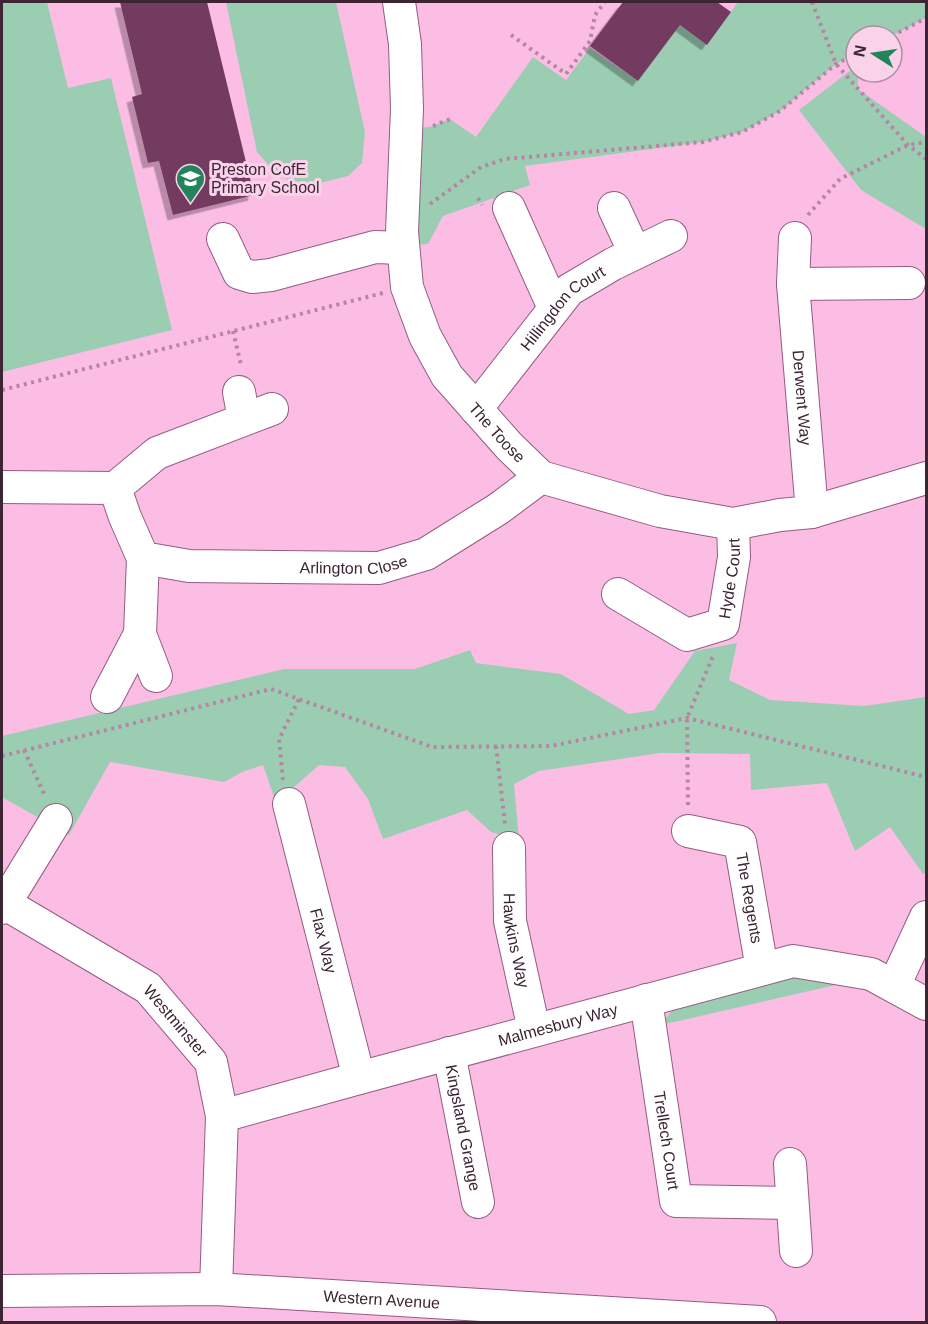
<svg xmlns="http://www.w3.org/2000/svg" width="928" height="1324" viewBox="0 0 928 1324" font-family="Arial,sans-serif">
<defs>
<filter id="shadow"><feDropShadow dx="-5.5" dy="5.5" stdDeviation="0" flood-color="#0004"/></filter>
</defs>
<rect width="100%" height="100%" fill="#fcbde5"/>
<path fill="#9bcdb2" d="M2 2H47L68 88 111 78 172 330 2 372Z
M226 2H336L365 132 362 163 348 176 320 183 294 184 273 170 257 152Z
M738 2H926V18L892 36H856V54L836 64 780 111 742 132 703 142 525 166 530 185 443 216 428 244 411 245 415 128 430 127 450 119 476 137 533 57 566 80 590 48 638 81 680 25 707 44Z
M856 66V72H858V89L926 137V229L861 190 799 110Z
M737 643 729 680 770 700 864 706 926 697V872L923 874 890 827 855 851 827 783 751 790 750 754 660 753 539 771 514 784 519 840 491 832 467 810 383 839 368 799 345 767 319 765 276 803 263 765 242 772 224 782 110 762 69 835 2 797V736L284 669H415L470 650 476 663 561 674 629 714 654 710 695 651Z
M793 973 840 984 661 1025 679 1001Z"/>
<path fill="#733a60" filter="url(#shadow)" d="M120 2H207L254 195 173 215 159 161 148 163 132 97 142 94Z
M623 2H717L731 12 707 45 680 25 638 81 590 46Z"/>
<g fill="none" stroke-linecap="round" stroke-linejoin="round">
<defs>
<g id="minor">
<path id="s1" d="M399 2 405 44 407 109 402 232 407 287 425 336 447 376 509 446 541 477 660 511 733 524 780 515 812 512 926 478"/>
<path d="M509 208 554 308"/>
<path d="M614 208 635 253"/>
<path id="s2" d="M795 238 793 284 812 512"/>
<path d="M223 239 239 273 252 277 271 275 375 247 403 248"/>
<path d="M793 284 909 283"/>
<path d="M239 392 244 419"/>
<path id="s3" d="M476 409 569 290 613 264 671 236"/>
<path id="s4" d="M2 487 115 488 125 517 143 558 189 566 379 568 426 554 498 509 541 477"/>
<path d="M115 488 157 453 272 409"/>
<path d="M143 558 140 634 156 676"/>
<path id="s5" d="M618 594 687 635 723 624 734 557 733 524"/>
<path d="M107 697 140 634"/>
<path id="s6" d="M289 804 359 1078"/>
<path id="s7" d="M688 831 740 842 762 969"/>
<path id="s8" d="M509 848 510 921 534 1030"/>
<path id="s9" d="M4 903 148 988 211 1062 222 1116 216 1289"/>
<path d="M2 908 56 820"/>
<path d="M894 986 926 917"/>
<path id="s10" d="M646 1000 676 1201 792 1203"/>
<path id="s11" d="M449 1053 478 1202"/>
<path id="s12" d="M222 1116 359 1078 793 961 871 974 926 1004"/>
<path d="M790 1164 796 1251"/>
<path id="s13" d="M2 1291 216 1289 760 1322"/>
</g>
</defs>
<use href="#minor" stroke="#945c81" stroke-width="34"/>
<path stroke="#b685a4" stroke-width="4" stroke-dasharray="3 4.5" stroke-linecap="butt" d="M812 2 836 64 908 145 926 159
M511 35 566 74 590 41 595 15 605 2
M892 36 926 18
M433 126 450 119
M478 198 482 205
M430 204 481 167 505 159 703 142 742 132 780 111 836 64 856 54
M808 215 840 179 908 145 926 142
M233 331 241 365
M2 390 383 293
M496 746 505 824
M24 750 45 796
M2 756 271 689 432 747 551 746 687 718 926 777
M283 780 279 739 299 699
M688 805 687 718 713 656"/>
<use href="#minor" stroke="#fff" stroke-width="32"/>
</g>
<defs>
<symbol id="school-pin" viewBox="-11 -11 22 30"><path d="M0 17L-7.5 6A9.5 9.5 0 1 1 7.5 6Z" fill="#23835b" stroke="#fad3eb"/><path d="M0-5L7-2L0 1L-7-2ZM-4 1L0 2.5L4 1V4Q0 6-4 4Z" fill="#fff"/></symbol>
</defs>
<g fill-rule="evenodd">
<use href="#school-pin" x="174" y="162" width="33" height="45"/>
</g>
<g text-anchor="middle" stroke-width="6" stroke-linejoin="round" paint-order="stroke">
<g font-size="16" fill="#3d2534" stroke="#fad3eb" text-anchor="start">
<text x="211" y="175">Preston CofE<tspan x="211" dy="18">Primary School</tspan></text>
</g>
<g font-size="16" fill="#3d2534" stroke="#fad3eb">
<text dy="6" stroke="none"><textPath href="#s3" startOffset="134">Hillingdon Court</textPath></text>
<text dy="6" stroke="none"><textPath href="#s2" startOffset="160">Derwent Way</textPath></text>
<text dy="6" stroke="none"><textPath href="#s1" startOffset="459">The Toose</textPath></text>
<text dy="6" stroke="none"><textPath href="#s4" startOffset="400">Arlington Close</textPath></text>
<text dy="6" stroke="none"><textPath href="#s5" startOffset="164">Hyde Court</textPath></text>
<text dy="6" stroke="none"><textPath href="#s7" startOffset="110">The Regents</textPath></text>
<text dy="6" stroke="none"><textPath href="#s8" startOffset="93">Hawkins Way</textPath></text>
<text dy="6" stroke="none"><textPath href="#s6" startOffset="141">Flax Way</textPath></text>
<text dy="6" stroke="none"><textPath href="#s9" startOffset="210">Westminster</textPath></text>
<text dy="6" stroke="none"><textPath href="#s12" startOffset="348">Malmesbury Way</textPath></text>
<text dy="6" stroke="none"><textPath href="#s11" startOffset="76">Kingsland Grange</textPath></text>
<text dy="6" stroke="none"><textPath href="#s10" startOffset="142">Trellech Court</textPath></text>
<text dy="6" stroke="none"><textPath href="#s13" startOffset="380">Western Avenue</textPath></text>
</g>
</g>
<rect width="928" height="1324" fill="none" stroke="#3d2534" stroke-width="6"/>
<g transform="translate(874 54) rotate(282)"><circle r="28" fill="#fad3eb" stroke="#ae8da2" stroke-width="1.5"/>
<path d="M0-4.5L10 22L0 15L-10 22Z" fill="#23835b"/>
<text y="-9" font-size="16" font-weight="bold" text-anchor="middle" fill="#3d2534">N</text>
</g>
</svg>
